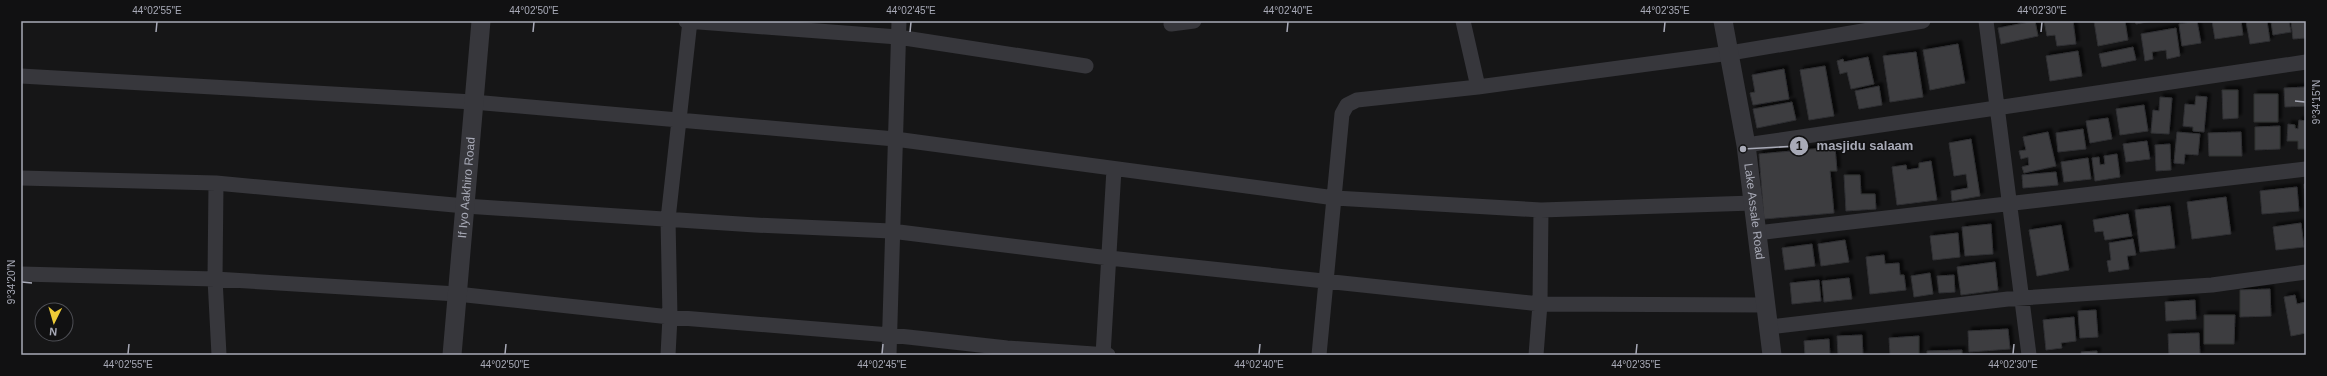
<svg xmlns="http://www.w3.org/2000/svg" width="2327" height="376" viewBox="0 0 2327 376" font-family="Helvetica,sans-serif">
<defs>
<filter id="shadow"><feDropShadow dx="3.5" dy="-3.5" stdDeviation="1" flood-color="#0009"/></filter>
</defs>
<rect width="100%" height="100%" fill="#161617"/>
<path fill="#3d3e41" stroke="#303033" filter="url(#shadow)" d="M2035 21 2038 36 2001 44 1998 28Z
M2044 21H2073L2076 44 2057 46 2055 35 2047 36Z
M2094 21H2125L2128 40 2098 46Z
M2135 21H2153L2136 24Z
M2197 21 2201 43 2182 46 2179 24Z
M2212 21H2241L2243 35 2215 39Z
M2246 21H2267L2270 41 2250 44Z
M2271 21H2289L2291 32 2273 35Z
M2291 21H2306V38L2293 39Z
M2176 28 2180 56 2167 59 2166 50 2152 52 2153 59 2145 61 2141 34Z
M1958 44 1965 83 1930 90 1923 50Z
M2133 47 2136 60 2102 67 2099 54Z
M2078 51 2082 76 2050 81 2046 56Z
M1916 52 1923 97 1890 102 1883 56Z
M1868 57 1874 84 1851 89 1847 72 1840 74 1837 61 1843 59 1844 62Z
M1825 66 1834 116 1809 120 1800 70Z
M1784 69 1789 99 1753 105 1750 93 1755 92 1752 75Z
M1879 86 1882 105 1859 109 1855 91Z
M2306 87V106L2285 107 2284 88Z
M2222 90H2238V118L2223 119Z
M2254 94H2278V122H2254Z
M2196 96 2207 97 2204 132 2193 131V127L2183 126 2185 104 2195 105Z
M2160 97 2172 98 2169 134 2151 133 2153 110 2159 111Z
M1792 102 1796 120 1757 128 1753 109Z
M2144 105 2148 131 2120 135 2116 109Z
M2108 118 2112 139 2090 143 2086 121Z
M2299 120 2306 121 2305 149H2298V141H2287L2288 124 2295 125V128L2298 129Z
M2280 126V149L2255 150V127Z
M2083 129 2086 149 2058 152 2056 133Z
M2048 132 2056 166 2024 173 2022 167 2029 165 2028 157 2021 159 2019 151 2026 150 2023 137Z
M2177 132 2200 134 2198 155 2185 154 2184 164 2174 163Z
M2241 132 2242 156H2209L2208 133Z
M1971 139 1980 196 1952 201 1951 191 1968 188 1966 174 1954 176 1949 143Z
M2147 141 2150 159 2126 162 2123 144Z
M2170 144 2171 170 2156 171 2155 145Z
M1835 147 1837 171H1830L1834 213 1764 219 1759 154Z
M2117 154 2120 177 2095 181 2092 158 2099 157 2100 165 2105 164 2104 156Z
M2088 158 2091 179 2064 182 2061 162Z
M1931 161 1937 200 1897 205 1892 167 1906 165 1907 170 1919 168V163Z
M2056 172 2058 185 2023 188 2022 175Z
M1844 175H1860L1861 194H1875L1876 209 1846 211Z
M2304 184H2306V209Z
M2297 187 2299 211 2262 214 2260 191Z
M2226 197 2231 234 2192 239 2187 202Z
M2170 206 2175 248 2140 252 2135 210Z
M2128 214 2132 236 2105 240 2103 231 2095 232 2093 220Z
M2301 223 2304 247 2276 250 2273 227Z
M1991 224 1993 254 1965 256 1962 227Z
M2061 225 2069 270 2037 276 2029 230Z
M1958 233 1960 257 1933 260 1930 236Z
M2133 239 2136 255 2127 256 2129 269 2109 272 2107 261 2111 260 2109 243Z
M1845 240 1849 262 1821 266 1818 244Z
M1812 244 1815 266 1785 270 1782 248Z
M1884 255 1885 264 1899 263 1900 275H1904L1906 290 1870 294 1866 257Z
M1995 262 1998 290 1961 295 1957 267Z
M1930 273 1933 294 1914 297 1911 276Z
M1954 275 1955 292 1939 293 1937 276Z
M1849 278 1852 299 1824 302 1822 281Z
M1819 280 1821 301 1792 304 1790 283Z
M2270 289 2271 316 2240 317V290Z
M2295 295 2297 304 2306 302V333L2291 336 2284 297Z
M2195 300 2196 319 2166 321 2165 302Z
M2096 310 2098 337 2080 338 2078 311Z
M2204 315H2235L2234 344H2204Z
M2074 317 2076 341 2061 343 2062 348 2046 350 2043 320Z
M2008 329 2010 349 1969 352 1968 331Z
M2199 333 2200 355H2169L2168 334Z
M1862 335 1863 355H1838L1837 336Z
M1919 336V355H1890L1889 338Z
M1829 339 1830 355H1805L1804 341Z
M1962 350V355H1927V351Z
M2097 351V355H2082L2081 352Z"/>
<g fill="none" stroke-linecap="round" stroke-linejoin="round">
<path stroke="#37373c" stroke-width="15" d="M686 21 898 37 1086 66
M1986 21 2029 355
M1171 24 1194 21
M21 76 473 102 895 139 1335 198 1541 210 1753 203
M1478 87 1730 53 1923 21
M1746 145 2306 62
M21 178 216 183 465 206 755 225 891 231 1109 258 1540 304 1541 210
M216 183 215 279 219 355
M1757 233 2306 169
M21 274 215 279 457 294 670 317 890 335 1007 348 1108 355
M1769 327 2008 299 2212 285 2306 272
M668 355 670 317 668 219 690 21
M889 355 899 21
M1103 355 1114 169
M1319 355 1342 114 1347 105 1357 100 1478 87 1463 21
M1536 355 1540 304 1765 305"/>
<g stroke="#37373c" stroke-width="19">
<path id="s1" d="M1723 21 1746 145 1772 355"/>
<path id="s2" d="M452 355 481 21"/>
</g>
</g>
<path fill="none" stroke="#a8aab7" stroke-width="1.5" d="M156 32 157 22M533 32 534 22M910 32 911 22M1287 32 1288 22M1664 32 1665 22M2041 32 2042 22M2295 101 2305 102M22 282 32 283M128 354 129 344M505 354 506 344M882 354 883 344M1259 354 1260 344M1636 354 1637 344M2013 354 2014 344"/>
<g text-anchor="middle" stroke-width="3" stroke-linejoin="round" paint-order="stroke">
<g font-size="12" fill="#a8aab7" stroke="#111112">
<text dy="4" stroke="none"><textPath href="#s2" startOffset="168">If Iyo Aakhiro Road</textPath></text>
<text dy="4" stroke="none"><textPath href="#s1" startOffset="193">Lake Assale Road</textPath></text>
</g>
</g>
<path fill="none" stroke="#a8aab7" stroke-width="1.5" d="M1743 149L1799 146"/>
<g fill="#a8aab7" stroke="#111112" stroke-width="1.5">
<circle cx="1743" cy="149" r="4"/>
<circle cx="1799" cy="146" r="10"/>
</g>
<g font-size="12" text-anchor="middle" font-weight="bold" fill="#111">
<text x="1799" y="150">1</text>
</g>
<g font-size="13" text-anchor="middle" font-weight="bold" fill="#a8aab7" stroke="#111112" stroke-width="3" stroke-linejoin="round" paint-order="stroke">
<text x="1865" y="150">masjidu salaam</text>
</g>
<rect width="2327" height="376" fill="none" stroke="#111112" stroke-width="44"/>
<g transform="translate(54 322) rotate(185)"><circle r="19" fill="#111112" stroke="#4d4e54"/>
<path d="M0-3L7 15L0 10L-7 15Z" fill="#eecc37"/>
<text y="-6" font-size="11" font-weight="bold" text-anchor="middle" fill="#a8aab7">N</text>
</g>
<rect x="22" y="22" width="2283" height="332" fill="none" stroke="#a8aab7" stroke-width="1.5"/>
<g font-size="10" text-anchor="middle" fill="#a8aab7">
<text x="157" y="14">44°02'55"E</text>
<text x="534" y="14">44°02'50"E</text>
<text x="911" y="14">44°02'45"E</text>
<text x="1288" y="14">44°02'40"E</text>
<text x="1665" y="14">44°02'35"E</text>
<text x="2042" y="14">44°02'30"E</text>
<text transform="translate(2316 102) rotate(-90)" y="4">9°34'15"N</text>
<text transform="translate(11 282) rotate(-90)" y="4">9°34'20"N</text>
<text x="128" y="368">44°02'55"E</text>
<text x="505" y="368">44°02'50"E</text>
<text x="882" y="368">44°02'45"E</text>
<text x="1259" y="368">44°02'40"E</text>
<text x="1636" y="368">44°02'35"E</text>
<text x="2013" y="368">44°02'30"E</text>
</g>
</svg>
